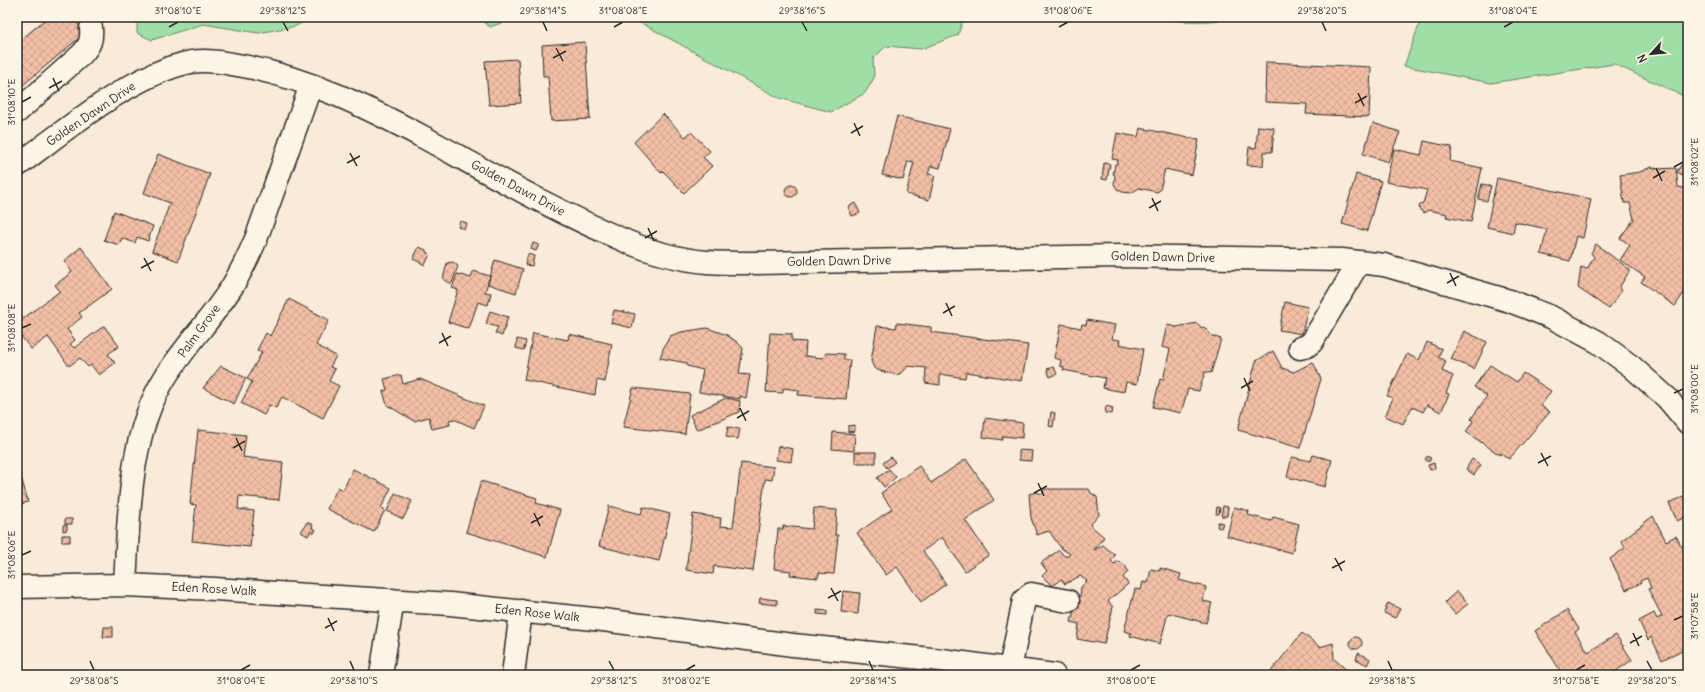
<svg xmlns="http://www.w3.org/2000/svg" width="1705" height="692" viewBox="0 0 1705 692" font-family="Delius,sans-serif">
<defs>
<pattern id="building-cross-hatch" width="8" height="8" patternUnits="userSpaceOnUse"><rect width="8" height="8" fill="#f3bfa5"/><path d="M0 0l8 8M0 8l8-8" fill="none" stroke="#d0a48e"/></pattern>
</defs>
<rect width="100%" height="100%" fill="#faead8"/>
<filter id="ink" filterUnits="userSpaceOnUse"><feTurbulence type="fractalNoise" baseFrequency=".025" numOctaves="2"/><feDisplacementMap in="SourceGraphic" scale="8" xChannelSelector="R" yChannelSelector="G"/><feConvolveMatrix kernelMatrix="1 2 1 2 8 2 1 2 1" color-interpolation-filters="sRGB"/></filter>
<g filter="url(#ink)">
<path fill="#9fdea7" stroke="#658469" d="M137 17H311L296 26 258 33 203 24 152 40 137 33Z
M485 17H517L490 27 484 22Z
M630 17H964L958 35 921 49 886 46 873 59 874 78 865 93 831 112 779 98Z
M1159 17H1238C1218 22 1179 24 1159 17Z
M1422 17H1688V98L1614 64 1491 83 1404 66Z"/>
<path fill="url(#building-cross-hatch)" stroke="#2b2b2b" d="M48 17H78L79 19 76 22 85 33 17 90V43Z
M585 42 590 119 551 121 548 76H543L542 45Z
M518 59 521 103 489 105 485 61Z
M1266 62 1371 67 1369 117 1306 114 1307 104 1265 102Z
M663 114 685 137 691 132 710 151 703 157 712 166 684 193 663 171 661 173 634 142Z
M897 116 950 129 940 168 931 166 928 174 935 175 929 200 906 194 914 162 908 161 903 180 882 175Z
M1373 123 1400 132 1388 162 1363 154Z
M1258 126 1274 128 1272 152H1264L1263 166 1247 165 1249 147 1256 148Z
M1140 128 1199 140 1192 175 1165 169 1160 190 1157 192 1139 188 1131 193 1122 192 1117 189 1114 184 1115 175 1113 174 1115 164H1117L1118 160 1112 159 1117 133 1138 137Z
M1424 141 1452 147 1450 161 1482 168 1471 222 1446 217 1447 214 1428 210 1424 213 1420 210 1419 206 1423 203 1427 190 1386 182 1394 149 1421 155Z
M158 154 210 174 178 261 152 251 170 203 144 193Z
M1685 158 1688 160V178L1677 172Z
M1104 163 1110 164 1107 180 1102 179Z
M1651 167 1658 169 1676 168 1678 187 1688 189V287L1675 306 1641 282 1645 277 1620 260 1630 245 1620 238 1634 219 1630 203H1624L1620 175 1640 172Z
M1356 174 1381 181 1367 231 1342 224Z
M1497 178 1591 199 1583 238 1576 236 1570 261 1541 254 1547 229 1515 222 1513 233 1487 227Z
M1482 184 1491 186 1487 201 1478 199Z
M785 191a6 6 0 1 1 12 0a6 6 0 1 1-12 0Z
M855 203 860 213 852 216 848 207Z
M114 211 153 226 148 241 137 237 135 243 122 238 119 245 104 240Z
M460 221 467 223 464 229 458 227Z
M533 243 539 245 536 251 531 249Z
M1596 244 1630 270 1619 288 1622 290 1609 309 1578 288 1581 267 1587 269 1594 257 1591 253Z
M81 247 112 289 79 313 82 317 67 329 75 340 70 344 74 348 104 326 119 346 108 354 115 363 99 375 91 365 88 367 80 358 69 366 48 337 31 349 17 331V323L60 291 55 285 72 272 64 261Z
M419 247 426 250V252L430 254 425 265 413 259Z
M528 254 534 256 532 266 525 265Z
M495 260 523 269 516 293 488 284Z
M453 262 458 266 452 283H448L443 279 447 263Z
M473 271 490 276 485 292 491 293 488 305 478 302 469 329 448 322 458 290 452 288 457 274 471 278Z
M289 299 329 320 316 345 336 356 330 367 335 369 329 381 339 386 323 418 282 397 276 408 269 405 264 415 241 403 252 382 247 379 262 352 257 350 266 333 270 336Z
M1285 302 1308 307 1302 334 1279 330Z
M614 310 635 314 632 328 611 323Z
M490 311 508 317 502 336 495 333 498 327 486 324Z
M1087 320 1115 325 1112 339 1120 340 1119 344 1143 349 1137 384 1126 382 1124 392 1103 388 1105 378 1063 370 1064 367 1060 366 1061 360 1054 358 1061 324 1081 328 1082 324 1086 325Z
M897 323 931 327V332L1028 345 1022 381 966 372 965 378 940 374V385L925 383 926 368 908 366 903 372 897 375 880 371 874 368 871 361 877 326 896 328Z
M1197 323 1202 328 1204 327 1212 336 1221 339 1211 373 1205 372 1199 391 1188 389 1181 413 1153 407 1160 379 1163 380 1170 349 1162 347 1167 325 1176 327Z
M707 328 727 335 737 342 743 348 739 374 750 375 746 398 740 396V399L699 392 703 370 687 366V363L660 358 663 349 670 336 681 332Z
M1464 331 1487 342 1474 369 1451 359Z
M533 333 568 340 569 334 612 344 605 382 597 380 595 395 524 380Z
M770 333 792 334V341L806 342 805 356 823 358 826 353 844 354V360H850L846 399 798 395 799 390 783 388V393L766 392Z
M517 339 526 341 524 350 516 348Z
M1427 342 1442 349 1438 357 1446 361 1442 371 1453 376 1446 393 1449 394 1441 412 1427 405 1423 412 1412 407 1403 424 1385 416 1393 398 1387 396 1407 354 1419 360Z
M1273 351 1282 368 1294 372 1313 362 1321 379 1300 448 1238 430 1256 361Z
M1490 365 1517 382 1523 373 1551 391 1541 406 1550 412 1509 459 1501 453 1500 455 1466 432 1473 421 1471 419 1487 396 1474 387Z
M221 366 246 378 234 404 203 388Z
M1054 367 1057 374 1050 377 1047 369Z
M401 375 403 384 420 379 484 406 474 428 454 419 449 420 450 425 432 429 429 417 414 421 387 405 383 391 387 390 384 379Z
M633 388 690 394 685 434 623 427Z
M726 398 740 401 739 412 697 430 690 415Z
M1106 406 1113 408 1112 414 1105 413Z
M1051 412 1055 413 1053 427 1049 426Z
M985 418 1023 423 1022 438 1003 436 1002 440 983 437Z
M855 425V431L848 432V426Z
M728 427 740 429 738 439 726 437Z
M198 430 246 435 243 457 283 462 279 500 239 496 238 509 254 511 250 547 192 541 196 505 190 504Z
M833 432 855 434 854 451 832 449Z
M778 446 793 449 791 462 776 460Z
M1019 450 1032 451 1031 461 1019 460Z
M855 452H876V463H855Z
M1313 455 1332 460 1325 487 1287 477 1292 457 1311 461Z
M1425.5 459a2.5 2.5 0 1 1 5 0a2.5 2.5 0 1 1-5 0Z
M891 457 895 462 887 468 883 463Z
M966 459 994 500 965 520 989 555 965 571 942 537 923 551 946 584 921 602 897 567 886 575 857 533 892 509 881 493 919 466 931 483Z
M1472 459 1481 465 1474 475 1466 469Z
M17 462 28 502 17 505Z
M741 463 774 467 772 480 765 479 753 571 714 566 713 574 686 570 693 514 721 518 720 526 733 527Z
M1434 463 1435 468 1430 470 1428 465Z
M353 469 391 488 381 508 385 510 374 532 327 509 338 487 343 490Z
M889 469 896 477 884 487 877 478Z
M481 481 537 498 536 503 560 510 547 557 466 532Z
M1043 489H1089L1091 493 1097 497 1099 515 1090 525 1104 537 1094 550 1103 545 1115 555 1111 561 1114 564 1118 561 1125 565 1128 572 1123 577 1128 584 1108 601 1113 607 1104 644 1077 639 1079 624 1071 622 1077 597H1080L1081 587 1087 581 1080 576 1065 584 1061 579 1052 586 1042 576 1047 571 1041 563 1059 550 1064 556H1068L1070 554 1061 548 1049 531 1037 535 1031 518 1029 494 1036 492 1043 494Z
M395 493 412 501 403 519 387 511Z
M1688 495V516L1677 521 1669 503Z
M609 506 641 514 643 507 670 514 659 561 599 546Z
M1223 506 1228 507 1227 516H1221Z
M1217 507 1220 508 1219 514H1216Z
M1234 507 1249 511 1248 515 1271 521 1273 517 1299 524 1292 553 1227 536Z
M814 508 837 510 835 535H838L834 574 819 573 818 578 790 575 791 571 774 569 778 529H783V526L812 529Z
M1653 516 1666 541 1676 536 1688 558V647L1662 660 1651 637 1648 640 1639 621 1654 613 1657 619 1662 616 1648 589 1651 588 1647 578 1640 581 1641 583 1626 590 1610 559 1625 548 1621 541Z
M65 519H72V524H65Z
M307 522 313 525 312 528 316 530 314 533 311 531 308 536 301 532Z
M1218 522 1223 523 1221 528 1217 527Z
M63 525H67V530L63 531Z
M62 535H70V542H62Z
M1160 568 1181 574 1179 580 1206 587 1203 601 1212 603 1206 623 1168 613 1160 644 1130 636 1131 633 1124 631 1135 589 1141 590 1143 582 1148 583 1151 569 1160 571Z
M843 591 860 593 858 614 841 612Z
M1457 591 1468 604 1455 614 1445 602Z
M760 598 777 600V605L759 603Z
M1388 603 1400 609 1395 618 1384 613Z
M817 610 827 611V615L817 614Z
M1567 610 1579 629 1575 632 1588 652 1616 635 1632 660 1610 675H1563L1535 631Z
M104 627H113V637H103Z
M1302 633 1320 647 1333 643 1334 659 1349 672 1346 675H1268Z
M1350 643a6 6 0 1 1 12 0a6 6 0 1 1-12 0Z
M1358 653 1370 659 1367 665 1356 659Z"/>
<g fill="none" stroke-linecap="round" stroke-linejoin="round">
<defs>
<path id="minor" d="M17 112 82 54C90 45 92 40 91 28
M17 166C66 130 131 74 191 62 208 59 227 63 243 66 308 78 367 107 425 138 491 174 558 213 628 242 651 252 682 260 707 262 723 263 740 263 756 263L1119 256 1342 260 1384 265 1510 301 1551 317 1598 342 1631 366 1667 398 1688 423
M1300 348 1307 346 1312 342 1359 262
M125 585C129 517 128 435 166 376 187 344 213 317 233 285 242 270 249 255 256 239L311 85
M17 587 125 585 215 589 450 604 603 620 793 645 941 660 1054 675
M1010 669 1024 600 1031 594 1068 601
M381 675 393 600
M513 675 521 611"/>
</defs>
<use href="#minor" stroke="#2b2b2b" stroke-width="25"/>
<use href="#minor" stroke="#fcf5e5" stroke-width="22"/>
</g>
</g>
<path fill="none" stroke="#2b2b2b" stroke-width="1.5" d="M283 22 288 31M543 22 547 31M802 22 807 31M1322 22 1326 31M169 27 178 22M614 27 623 22M1059 27 1068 22M1504 27 1513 22M556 48 563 61M553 58 566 51M53 78 59 91M49 88 62 81M1358 93 1364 106M22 102 31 97M1355 103 1367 96M854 123 860 136M851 133 863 126M350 153 357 166M347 163 360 156M1674 167 1683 162M1656 168 1662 181M1653 178 1665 171M1152 198 1158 211M1149 208 1161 201M648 228 654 241M645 238 657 231M144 258 151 271M141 268 154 261M1450 273 1456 286M1447 283 1459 276M946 303 952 316M943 313 955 306M22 328 31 324M442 333 448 346M439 343 451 336M1244 378 1250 391M1241 388 1253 381M1674 393 1683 389M740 408 746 421M737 418 749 411M236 438 242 451M233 448 245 441M1541 453 1548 466M1538 463 1551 456M1038 483 1044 496M1034 493 1047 486M534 513 540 526M531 523 543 516M22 555 31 551M1335 558 1342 571M1332 568 1345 561M831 588 838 601M828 598 841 591M328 618 334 631M1674 620 1683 616M325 628 337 621M1633 633 1639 646M1630 643 1642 636M90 661 94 670M350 661 354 670M609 661 614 670M869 661 873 670M1388 661 1392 670M1647 661 1652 670M241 670 250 665M686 670 695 665M1131 670 1140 665M1576 670 1585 665"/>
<g text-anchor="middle" stroke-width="3" stroke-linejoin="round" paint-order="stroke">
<g font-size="12" fill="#2b2b2b" stroke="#fcf5e5">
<text transform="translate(91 114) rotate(-34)" y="4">Golden Dawn Drive</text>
<text transform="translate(518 188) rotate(28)" y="4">Golden Dawn Drive</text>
<text transform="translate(1163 257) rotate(1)" y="4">Golden Dawn Drive</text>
<text transform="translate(839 261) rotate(-1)" y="4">Golden Dawn Drive</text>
<text transform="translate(199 331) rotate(-54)" y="4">Palm Grove</text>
<text transform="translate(214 589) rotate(3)" y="4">Eden Rose Walk</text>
<text transform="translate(537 613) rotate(6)" y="4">Eden Rose Walk</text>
</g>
</g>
<rect width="1705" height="692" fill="none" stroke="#fcf5e5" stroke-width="44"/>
<g transform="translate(1651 54) rotate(243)" stroke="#fcf5e5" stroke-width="3" paint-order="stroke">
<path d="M0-3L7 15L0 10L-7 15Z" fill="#2b2b2b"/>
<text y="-6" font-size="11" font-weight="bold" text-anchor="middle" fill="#2b2b2b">N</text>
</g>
<rect x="22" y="22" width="1661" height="648" fill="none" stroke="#2b2b2b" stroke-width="1.5"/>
<g font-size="10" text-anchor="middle" fill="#2b2b2b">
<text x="178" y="14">31°08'10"E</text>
<text x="283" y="14">29°38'12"S</text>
<text x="543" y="14">29°38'14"S</text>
<text x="623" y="14">31°08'08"E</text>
<text x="802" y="14">29°38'16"S</text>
<text x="1068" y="14">31°08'06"E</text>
<text x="1322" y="14">29°38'20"S</text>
<text x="1513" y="14">31°08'04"E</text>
<text transform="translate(11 102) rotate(-90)" y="4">31°08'10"E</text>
<text transform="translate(1694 162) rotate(-90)" y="4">31°08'02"E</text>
<text transform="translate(11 328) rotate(-90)" y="4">31°08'08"E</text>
<text transform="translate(1694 389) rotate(-90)" y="4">31°08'00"E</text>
<text transform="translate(11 555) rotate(-90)" y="4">31°08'06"E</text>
<text transform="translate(1694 616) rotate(-90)" y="4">31°07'58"E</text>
<text x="94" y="684">29°38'08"S</text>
<text x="241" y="684">31°08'04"E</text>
<text x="354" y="684">29°38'10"S</text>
<text x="614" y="684">29°38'12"S</text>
<text x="686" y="684">31°08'02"E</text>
<text x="873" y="684">29°38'14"S</text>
<text x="1131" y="684">31°08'00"E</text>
<text x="1392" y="684">29°38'18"S</text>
<text x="1576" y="684">31°07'58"E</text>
<text x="1652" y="684">29°38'20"S</text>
</g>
</svg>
